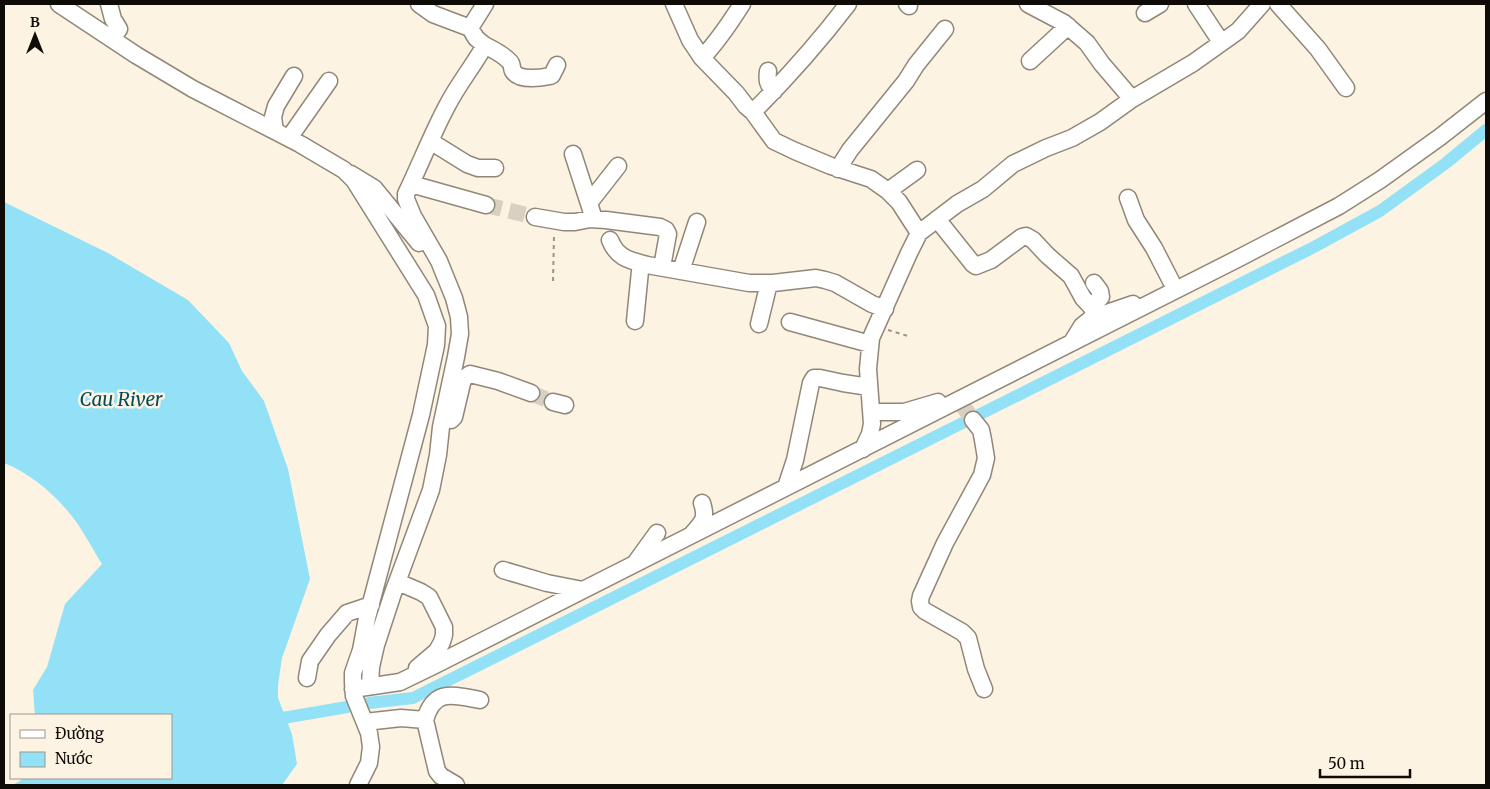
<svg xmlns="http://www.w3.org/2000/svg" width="1490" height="789" viewBox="0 0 1490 789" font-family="Merriweather,serif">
<rect width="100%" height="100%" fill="#fdf3e3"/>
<path fill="#93e1f6" d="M4 202 108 253 188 300 229 343 242 371 264 401 288 469 310 579 282 658 278 685V698L292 734 297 764 282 785H13L24 778H171V715H35L33 690 47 667 65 604 102 564C92 548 83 530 71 515 53 493 30 473 4 463Z"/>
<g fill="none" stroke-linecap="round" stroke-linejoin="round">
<path stroke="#93e1f6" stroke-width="12" d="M369 703 413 698 1314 247 1380 211 1446 163 1486 130
M271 720 347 707"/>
<path stroke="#d9d0c2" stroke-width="16" stroke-dasharray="16 8" stroke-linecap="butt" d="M486 205 535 217
M531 393 553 402
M963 406 973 420"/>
<defs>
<path id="minor" d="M59 4 136 55 193 89 300 144 344 170 354 180 426 295 437 326 436 345 421 415 367 618 361 650 353 673V682L354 696 369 733 371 747 369 763 358 785
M109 4 113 19 119 29 112 39
M419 4 433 14 470 28
M674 4 690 40 702 58
M742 4C730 23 718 41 702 58L736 93 746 106 753 112 774 141 795 151 831 166 871 179 888 191 899 202 919 233 909 253 871 338 868 369 872 424 870 434 863 449
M907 4 909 6
M1028 4 1064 23 1087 43 1102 64 1132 99 1193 63 1238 31 1262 4
M1196 4 1221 42
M1278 4 1318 49 1346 88
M1145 13 1160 4
M483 44C491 49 502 53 509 61 513 64 511 67 513 71 519 81 540 78 550 76L552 75 557 65
M1030 61 1068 26
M768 71C767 80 767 84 774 91
M753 112C787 78 819 42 848 4
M275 131 273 117 276 106 294 76
M289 138 329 81
M430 141 467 164 478 168H495
M573 154 594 219
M838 169 850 150 906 81 916 65 945 29
M351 174 374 188 419 243
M411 184 486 205
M888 191 917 170
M1128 198 1136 220 1154 248 1171 281
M589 203 618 166
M535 217 564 222H575L590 219 606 220 660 227 666 230 668 234 662 267
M937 219 973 264 976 266 991 260 1022 237 1026 236 1033 240 1047 255 1071 276 1083 298 1099 315
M919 233 957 204 983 189 1013 164 1046 148 1072 138 1100 122 1132 99
M610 240C617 258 629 260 647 265
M681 271 697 222
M1091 307 1101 297 1100 291 1094 283
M635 321 640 271 642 267 647 265 749 283H773L816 278 825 280 835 283 872 304 885 309
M790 322 870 344
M759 324 769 283
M1072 342 1082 326 1092 318 1133 304
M553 402 565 405
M872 412H904L938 402
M451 420 454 417 463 379 470 374 498 381 531 393
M973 420 981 430 983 440 986 458 982 475 945 543 921 596 920 601 921 607 925 611 962 632 968 638 976 669 984 689
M786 487 795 460 811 383 814 378H820L843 383 869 387
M693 533C703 522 707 518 702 503
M636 562 657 533
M503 570 547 583 583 590
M398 582 421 592 429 597 444 627V635L442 642 437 651 417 668
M307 678 310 661 328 635 347 613 371 605
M370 686 371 667 376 645 393 593 431 490 438 455 441 427 456 357 460 334 459 317 454 298 439 261 413 216 406 199V194C420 165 432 134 447 106 457 86 471 69 482 50L483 44 476 38 470 28 485 4
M353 689 400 682 435 665 1241 257 1339 206 1380 180 1440 137 1486 101
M425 720C434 688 453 695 480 700
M365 722 401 718 425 720 437 771 441 776 456 785"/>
</defs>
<use href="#minor" stroke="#918779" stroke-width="19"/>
<path stroke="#9b9489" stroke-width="2" stroke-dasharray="4 4" stroke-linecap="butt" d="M553 281 554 236
M888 330 911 337"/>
<use href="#minor" stroke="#fff" stroke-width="16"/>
</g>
<g text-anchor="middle" stroke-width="5" stroke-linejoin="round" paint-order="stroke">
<g font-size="19" font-style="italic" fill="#044c5b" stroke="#fdf3e3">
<text x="121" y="406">Cau River</text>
</g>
</g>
<rect width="1490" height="789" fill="none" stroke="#0f0c07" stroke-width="10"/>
<rect x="10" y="714" width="162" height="65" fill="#fdf3e3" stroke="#9e978b"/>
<rect x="20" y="730" width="25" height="8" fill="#ffffff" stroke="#9e978b"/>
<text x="55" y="739" font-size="15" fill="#0f0c07">Đường</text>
<rect x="20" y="752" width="25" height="15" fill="#93e1f6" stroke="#9e978b"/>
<text x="55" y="764" font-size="15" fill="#0f0c07">Nước</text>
<g transform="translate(35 35)" stroke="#fdf3e3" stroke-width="4" paint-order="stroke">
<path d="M0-4L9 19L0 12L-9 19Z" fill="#0f0c07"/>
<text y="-8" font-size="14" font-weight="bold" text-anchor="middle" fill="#0f0c07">B</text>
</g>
<path d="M1320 769v8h90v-8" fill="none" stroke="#0f0c07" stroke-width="2.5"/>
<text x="1328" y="769" font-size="15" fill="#0f0c07" stroke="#fdf3e3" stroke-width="4" paint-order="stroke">50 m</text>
</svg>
